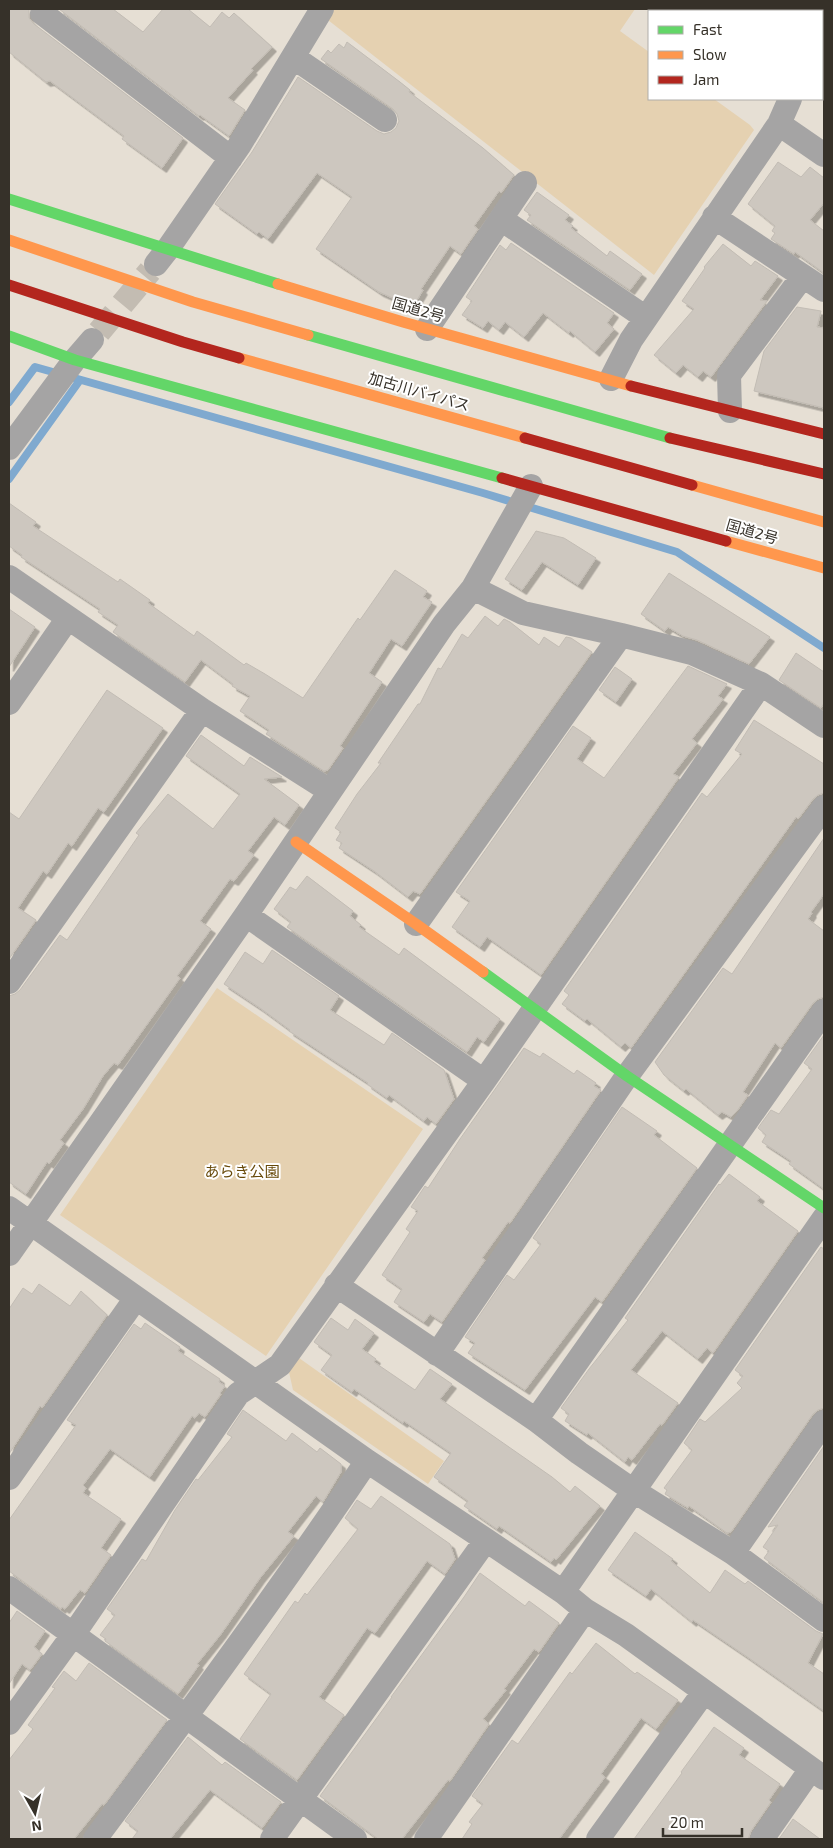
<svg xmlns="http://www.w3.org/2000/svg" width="833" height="1848" viewBox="0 0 833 1848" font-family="'Exo 2','Noto Sans JP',sans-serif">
<defs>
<filter id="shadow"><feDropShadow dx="4.5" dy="4.5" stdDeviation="0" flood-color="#0004"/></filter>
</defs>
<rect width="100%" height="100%" fill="#e6dfd4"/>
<path fill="#e5d1b1" d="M334 9H635L620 31 649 52V99H714L750 125 754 130 654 275 328 20Z
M217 988 423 1129 266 1356 60 1215Z
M299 1358 444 1461 428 1484 293 1390 289 1372Z"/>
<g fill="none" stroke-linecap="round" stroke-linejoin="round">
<path stroke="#7fa9cf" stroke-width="8" d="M9 402 35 367 483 493 677 552 824 648
M9 479 80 380"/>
</g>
<path fill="#cdc7bf" stroke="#c2bcb4" filter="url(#shadow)" d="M9 9H29V18L34 24 183 138 162 168 122 139 124 136 50 81 46 82 9 52Z
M59 9H113L143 32 163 9H188L210 27 222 12 229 18 234 13 272 47 251 69 253 70 228 98 245 110 229 136 200 115 199 116Z
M347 42 400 82 410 90 409 92 483 148 514 175 501 193 499 191 474 226 478 229 461 254 450 246 421 289 423 290 413 307 379 292 316 249 352 197 317 173 268 239 259 232 257 234 215 204 252 152 298 77 377 131 384 134 391 132 396 128 399 121 397 114 393 109 321 59 328 50 331 53 339 44 344 48Z
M778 162 801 177 810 167 824 178V203L810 220 824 231V273L795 252 794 254 771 239 775 233 772 231 775 226 748 204Z
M537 192 569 215 565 220 573 226 571 228 607 256 610 251 642 274 630 290 527 220 531 215 524 210Z
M511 243 614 313 607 323 614 329 595 352 570 331 569 333 543 313 524 337 505 322 499 330 488 321 483 328 462 315 472 301 466 297 500 245 506 250Z
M723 244 751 266 755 261 778 276 760 300 767 301 711 377 703 371 698 377 683 365 676 373 654 355 694 309 682 301 705 268 704 267Z
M797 307 821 311 817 327 824 328V408L754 391 764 351Z
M9 503 36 522 33 526 118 582 120 579 150 600 148 603 194 636 197 631 244 665 246 663 265 674 303 698 358 618 360 620 395 570 427 591 423 597 432 602 402 646 391 639 369 673 382 682 340 746 343 748 328 770 324 771 266 734 269 730 240 711 250 696 232 686 233 684 201 660 185 682 113 632 118 625 98 612 100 609 21 557 22 555 9 546Z
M536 531 564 538 596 558 578 585 542 562 522 590 505 579Z
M669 573 770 637 749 664 697 640 683 636 668 627 665 631 641 614Z
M9 609 35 627 9 667Z
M485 616 498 626 504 619 510 622 539 645 544 637 559 647 566 637 571 638 592 652 420 894 413 891 408 897 374 871 339 848 342 843 336 840 341 832 335 828 357 794 381 763H378L418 704H420L438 668 441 669 462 634 468 638Z
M796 653 824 672V703L821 708 779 680Z
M688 666 727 684 718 696 723 699 692 739 697 743 673 774 679 777 541 975 487 937 480 947 452 927 470 901 456 892 573 726 591 738 577 759 604 778Z
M615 667 632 679 616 702 599 690Z
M107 690 163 728 104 812 98 808 72 846 68 843 47 874 43 871 18 908 36 920 9 959V812L19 819Z
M754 720 824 764V793L818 795 813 799 798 819 796 817 631 1048 625 1043 621 1047 587 1019 585 1021 562 1004 569 995 564 991 702 793 707 797 742 754 735 750Z
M201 735 244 766 250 757 282 777 264 779 299 805 285 825 274 817 248 851 254 855 234 881 230 879 200 921 211 929 177 976 180 978 118 1065 114 1063 103 1076 83 1109 60 1140 64 1143 49 1164 47 1162 26 1194 9 1182V996L15 994 20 990 60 935 67 940 139 835 136 833 168 794 213 829 240 794 186 756Z
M824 838V894L811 912 812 913 808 919 824 931V997L818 999 813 1003 781 1048 775 1043 743 1092 748 1095 737 1111 731 1117 722 1112 718 1115 686 1089 684 1091 664 1075 655 1062 723 968 732 974Z
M307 876 353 911 350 916 361 925 359 927 399 955 404 948 500 1019 484 1042 477 1037 467 1052 287 927 291 922 274 909 290 887 296 890Z
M272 950 339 996 330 1010 384 1045 392 1033 444 1070 454 1099 436 1124 427 1117 424 1121 389 1095 387 1098 367 1084 368 1083 289 1031 290 1030 260 1008 224 984 245 952 263 964Z
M824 1035V1189L789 1164 791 1161 762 1142 766 1135 758 1128 771 1110 779 1114 812 1069 804 1063Z
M524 1048 540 1057 543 1053 574 1074 577 1070 596 1083 594 1086 601 1090 510 1223 508 1222 482 1258 485 1260 442 1322 430 1314 424 1322 394 1302 402 1289 382 1275 410 1232 406 1229 418 1211 411 1207 425 1186 428 1188 460 1139Z
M622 1107 657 1131 654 1135 697 1168 602 1302 595 1297 525 1390 468 1353 475 1343 465 1337 507 1275 514 1280 541 1244 533 1238Z
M729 1174 760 1197 757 1201 798 1231 713 1353 707 1348 698 1359 662 1331 631 1370 678 1403 662 1425 660 1424 632 1460 628 1457 625 1462 588 1433 587 1435 565 1421 569 1414 561 1408 589 1369 628 1320 625 1318 719 1184 720 1185Z
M821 1247 824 1249V1408L818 1410 813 1414 731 1532 727 1533 689 1506 688 1508 665 1494 667 1490 664 1488 692 1450 684 1443 700 1419 705 1422 742 1388 737 1383 743 1376 735 1370Z
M39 1284 70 1306 81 1291 107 1315 42 1408 40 1406 9 1454V1309L23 1288 32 1294Z
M331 1318 348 1330 355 1319 374 1333 362 1349 376 1359 374 1362 415 1390 430 1369 452 1384 440 1399 552 1477 570 1492 575 1486 600 1506 556 1560 554 1558 551 1562 499 1526 497 1529 464 1506 468 1501 434 1477 451 1453 404 1421 403 1423 354 1389 352 1392 321 1370 332 1355 314 1342Z
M145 1323 180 1347 178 1351 220 1379 219 1382 225 1386 220 1393 221 1394 205 1417 199 1413 195 1418 192 1416 150 1477 110 1449 83 1485 86 1488 83 1493 121 1519 101 1548 111 1555 85 1593 80 1590 65 1609 62 1607 61 1609 9 1571V1520L76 1425 67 1420 134 1324 141 1329Z
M243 1410 286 1441 292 1433 317 1452 320 1448 341 1464V1472L323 1502 316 1496 288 1532 294 1536 260 1578 221 1634 197 1664 199 1665 178 1694 105 1641 106 1639 100 1635 115 1615 107 1609 142 1559 146 1561 175 1510 196 1479 198 1480 232 1437 227 1434Z
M824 1446V1603L764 1558 769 1551 763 1547 778 1525 768 1527Z
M381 1496 450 1544 455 1559 445 1574 427 1561 375 1633 367 1628 319 1697 344 1715 297 1780 240 1739 271 1694 244 1674 295 1601 298 1603 305 1593 307 1595 358 1529 345 1518 357 1500 371 1509Z
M635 1532 673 1559 671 1561 710 1593 725 1570 745 1584 748 1581 816 1631 823 1634 808 1663 824 1674V1711L746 1656 693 1620 692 1622 651 1589 646 1596 608 1570Z
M480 1573 525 1606 529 1601 559 1623 539 1652 534 1649 504 1689 506 1690 483 1719 489 1724 450 1781 448 1780 402 1839H378L320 1796 392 1697H391L464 1597Z
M17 1611 45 1631 34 1647 42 1654 30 1670 22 1664 9 1684V1623Z
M596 1643 635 1674 637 1672 678 1700 656 1729 641 1718 601 1774 605 1777 559 1839H462L472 1824 469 1822 483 1804 472 1796 512 1740 518 1744 570 1672 572 1674Z
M89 1663 167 1720 104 1805 102 1804 74 1839H9V1760L33 1729 28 1725 55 1688 52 1687 64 1671 76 1681Z
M714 1727 744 1748 739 1755 780 1784 769 1800 771 1802 751 1831 748 1839H634L682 1773 681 1772Z
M188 1737 222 1765 225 1762 281 1802 262 1828 210 1790 170 1839H132L138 1831 125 1821Z
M793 1819 820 1839H779Z"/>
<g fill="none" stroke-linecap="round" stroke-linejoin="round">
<path stroke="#c3bcb2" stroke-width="24" stroke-dasharray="24 12" stroke-linecap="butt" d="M99 332 150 271"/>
<path stroke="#a5a4a4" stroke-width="24" d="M735 9 739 11
M42 13 231 158
M822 55 824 54
M293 57 385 120
M779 124 824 155
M714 217 824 290
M501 219 646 318
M156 264 167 250 239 146 322 9
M427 329 525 183
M611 379 631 340 779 124 790 99
M730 411 729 375 803 276
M9 448 73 362 92 340
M9 577 202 710 330 791
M473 588 523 613 621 635 692 653 761 684 824 726
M9 703 68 618
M246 915 484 1081
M416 924 621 635
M9 982 202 710
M9 1208 367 1461 486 1540 563 1592 585 1610 626 1635 824 1778
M9 1254 246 915 444 624 473 588 531 486
M336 1285 536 1420 579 1453 634 1491 733 1553 824 1620
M437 1354 627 1076 824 807
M536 1420 824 1011
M9 1478 136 1298
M733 1553 824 1422
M9 1588 355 1839
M563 1592 824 1218
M9 1723 73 1635 238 1394 280 1365 484 1081 761 684
M95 1839C188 1715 280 1590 367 1461
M272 1839 486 1540
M426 1839 585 1610
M598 1839 704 1692
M762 1839 811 1769"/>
<path stroke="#63d668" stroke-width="11" d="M9 199 278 284
M308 335 670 438
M9 336 75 360 502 478
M483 972 627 1076 824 1208"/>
<path stroke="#ff974d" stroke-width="11" d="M9 240 193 302 308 335
M278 284 403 322 631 386
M239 358 525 438
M692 485 824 522
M726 541 824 568
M296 842 416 924 483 972"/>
<path stroke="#b3261e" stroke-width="11" d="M9 285 183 342 239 358
M631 386 824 434
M525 438 692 485
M670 438 824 474
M502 478 726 541"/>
</g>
<g text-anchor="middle" stroke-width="4" stroke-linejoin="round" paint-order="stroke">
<g font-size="15" fill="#363129" stroke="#fff">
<text transform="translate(418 310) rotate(16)" y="5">国道2号</text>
<text transform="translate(419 392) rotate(16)" y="5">加古川バイパス</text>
<text transform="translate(752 532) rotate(16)" y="5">国道2号</text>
</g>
<g font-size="15" fill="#674909" stroke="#fff">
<text x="242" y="1177">あらき公園</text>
</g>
</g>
<rect width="833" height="1848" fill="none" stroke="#363129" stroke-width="20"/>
<rect x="648" y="10" width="175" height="90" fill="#ffffff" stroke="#afada9"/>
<rect x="658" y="26" width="25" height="8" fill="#63d668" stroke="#afada9"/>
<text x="693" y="35" font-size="15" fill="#363129">Fast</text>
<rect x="658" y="51" width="25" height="8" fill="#ff974d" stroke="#afada9"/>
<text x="693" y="60" font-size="15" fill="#363129">Slow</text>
<rect x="658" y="76" width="25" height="8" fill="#b3261e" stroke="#afada9"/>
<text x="693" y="85" font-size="15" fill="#363129">Jam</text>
<g transform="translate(35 1813) rotate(172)" stroke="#ffffff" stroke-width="4" paint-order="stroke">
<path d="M0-4L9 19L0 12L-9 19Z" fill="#363129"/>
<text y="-8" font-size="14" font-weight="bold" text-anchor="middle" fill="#363129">N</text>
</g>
<path d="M663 1828v8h79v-8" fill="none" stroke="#363129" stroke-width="2.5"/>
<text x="670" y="1828" font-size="15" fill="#363129" stroke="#ffffff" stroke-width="4" paint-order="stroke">20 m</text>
</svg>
